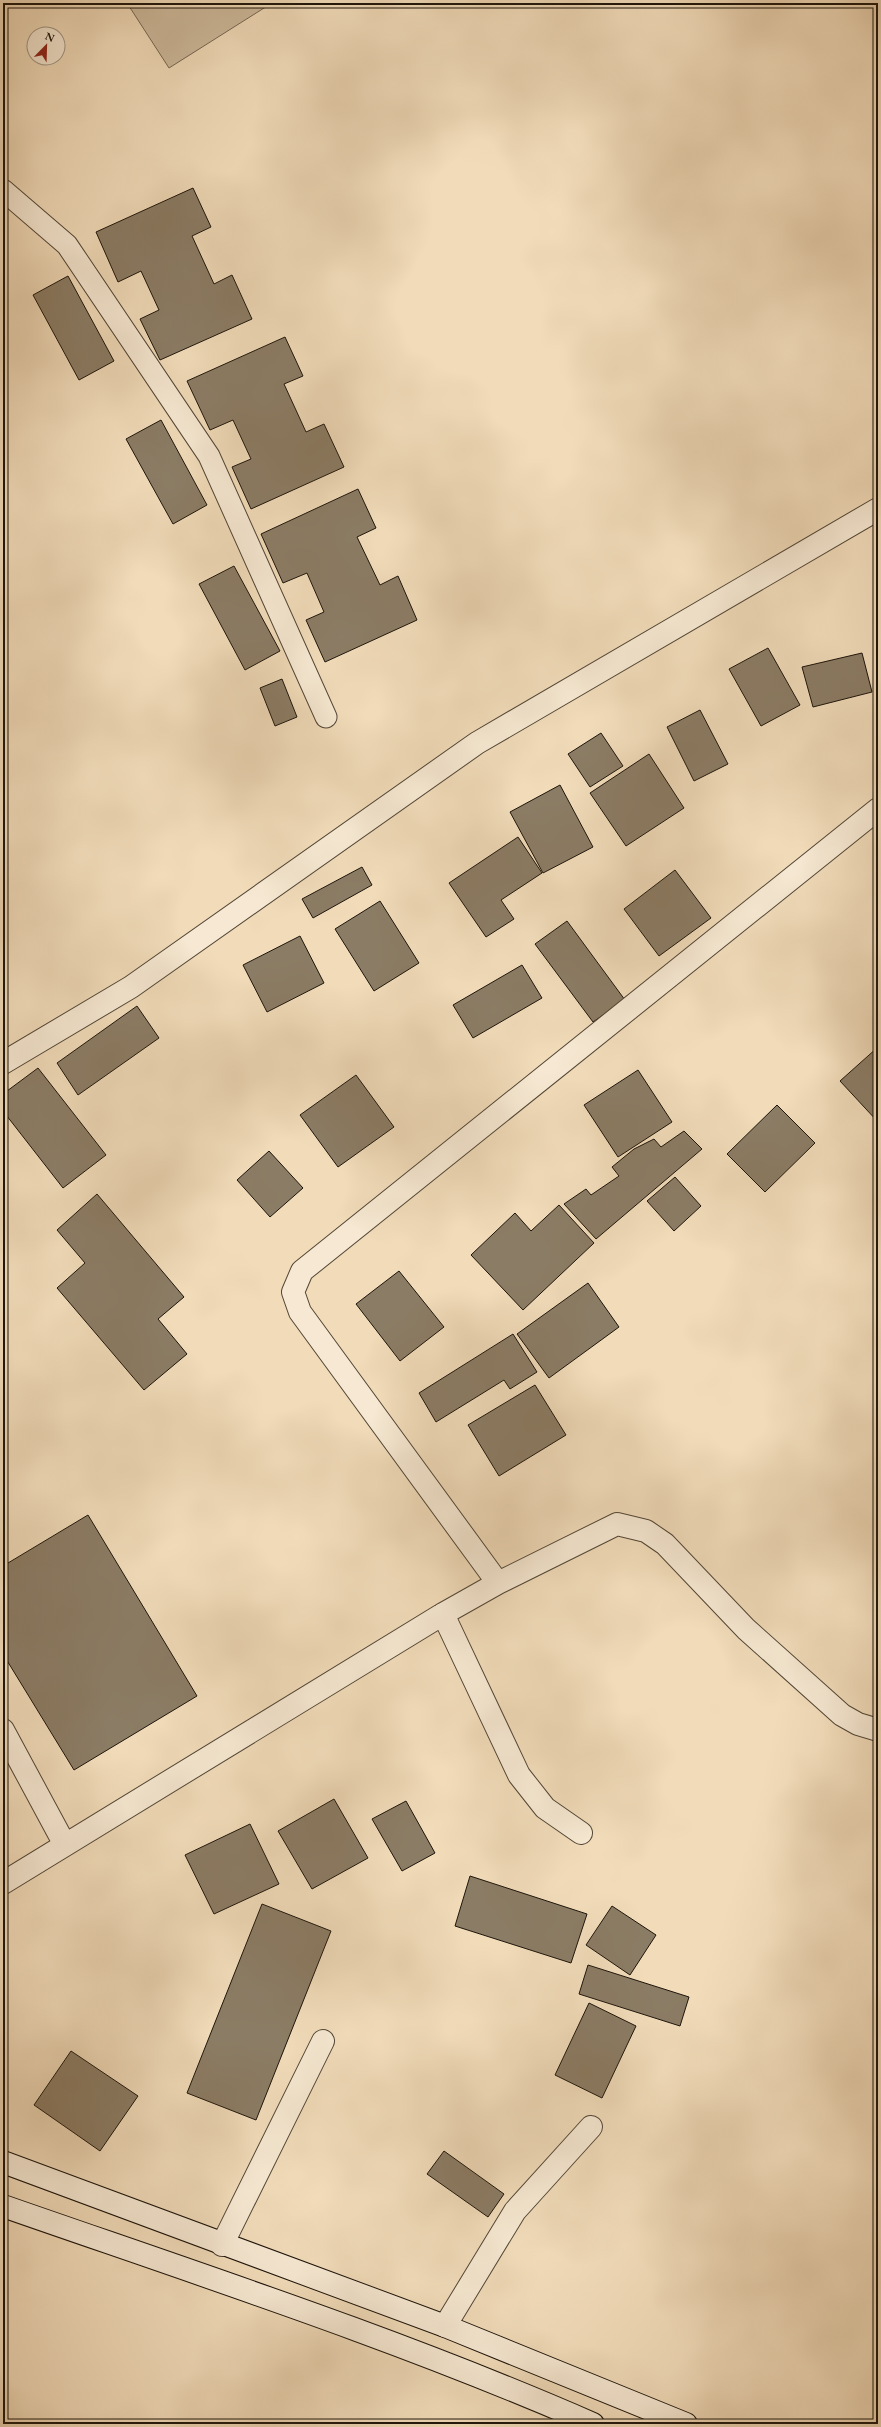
<svg xmlns="http://www.w3.org/2000/svg" width="881" height="2427" viewBox="0 0 881 2427" font-family="'EB Garamond',serif">
<rect width="100%" height="100%" fill="#f1dbb9"/>
<filter id="stains"><feTurbulence type="fractalNoise" baseFrequency=".005" numOctaves="4"/><feColorMatrix values="0 0 0 0 .2 0 0 0 0 .09 0 0 0 0 .02 0 0 0 .5 -.17"/></filter>
<radialGradient id="worn" r=".72"><stop offset=".6" stop-color="#630" stop-opacity="0"/><stop offset="1" stop-color="#630" stop-opacity=".3"/></radialGradient>
<path fill="#cdb99b" stroke="#756753" d="M127 3H272L169 68Z"/>
<path fill="#8b7c65" stroke="#1d150b" d="M193 188 211 227 192 236 214 284 232 275 252 319 160 360 140 319 159 310 141 271 118 282 96 232Z
M68 276 114 361 79 380 33 295Z
M285 337 303 376 284 384 306 432 324 424 344 467 251 509 232 467 251 459 233 420 210 430 187 381Z
M161 420 207 505 173 524 126 439Z
M358 489 376 528 357 537 380 585 398 576 417 620 325 662 306 620 324 612 307 573 283 583 261 534Z
M234 566 280 651 245 670 199 584Z
M768 648 800 705 761 726 729 669Z
M862 653 872 692 813 707 802 667Z
M282 679 297 717 275 726 260 688Z
M700 710 728 764 694 781 667 727Z
M601 733 623 766 590 787 568 754Z
M649 754 684 808 626 846 590 793Z
M560 785 593 847 543 873 510 812Z
M518 837 542 873 501 900 514 919 486 937 449 883Z
M362 867 372 885 313 918 302 899Z
M675 870 711 918 659 956 624 909Z
M380 901 419 963 374 991 335 929Z
M567 921 625 1000 593 1022 535 944Z
M300 936 324 983 267 1012 243 965Z
M522 965 542 998 473 1038 453 1005Z
M137 1006 159 1038 78 1095 57 1063Z
M878 1047V1122L840 1081Z
M38 1068 106 1155 63 1188 3 1111V1094Z
M638 1070 672 1122 618 1157 584 1105Z
M356 1075 394 1127 338 1167 300 1115Z
M777 1105 815 1143 765 1192 727 1154Z
M684 1131 702 1149 596 1239 564 1204 586 1189 591 1195 619 1176 612 1167 634 1149 654 1139 661 1147Z
M269 1151 303 1188 270 1217 237 1180Z
M675 1177 701 1206 674 1231 647 1201Z
M97 1194 184 1297 158 1319 187 1354 144 1390 57 1288 85 1263 57 1230Z
M559 1205 594 1243 523 1310 471 1255 515 1213 531 1231Z
M399 1271 444 1327 400 1361 356 1304Z
M588 1283 619 1327 549 1378 517 1334Z
M513 1334 537 1372 510 1389 504 1380 436 1422 419 1393Z
M535 1385 566 1435 499 1476 468 1425Z
M88 1515 197 1696 74 1770 3 1654V1566Z
M334 1799 368 1858 312 1889 278 1831Z
M406 1801 435 1853 402 1871 372 1819Z
M250 1824 279 1884 214 1914 185 1855Z
M470 1876 587 1914 571 1963 455 1926Z
M262 1904 331 1931 256 2120 187 2093Z
M612 1906 656 1935 630 1975 586 1945Z
M588 1965 689 1997 680 2026 579 1994Z
M589 2003 636 2026 602 2098 555 2075Z
M71 2051 138 2096 100 2151 34 2105Z
M444 2151 504 2194 488 2217 427 2174Z"/>
<g fill="none" stroke-linecap="round" stroke-linejoin="round">
<defs>
<path id="service" d="M3 190 67 245 209 456 326 717"/>
<path id="minor" d="M3 1063 131 987 477 743 878 509
M498 1583 300 1312 293 1292 302 1271 878 809
M443 1614 519 1775 545 1808 581 1833
M3 1730 65 1845
M3 1883 443 1614 498 1583 617 1524 646 1531 665 1544 746 1629 842 1715 858 1724 878 1730
M222 2245 323 2041
M445 2326 515 2211 591 2127"/>
<path id="secondary" d="M3 2162 445 2326 686 2424
M3 2206C201 2275 401 2340 593 2424"/>
</defs>
<use href="#service" stroke="#524636" stroke-width="23"/>
<use href="#minor" stroke="#524636" stroke-width="24"/>
<use href="#secondary" stroke="#1d150b" stroke-width="24"/>
<use href="#service" stroke="#f6e8d2" stroke-width="21"/>
<use href="#minor" stroke="#f6e8d2" stroke-width="22"/>
<use href="#secondary" stroke="#f6e8d2" stroke-width="22"/>
</g>
<rect width="881" height="2427" fill="none" stroke="#f1dbb9" stroke-width="16"/>
<rect x="4" y="4" width="873" height="2419" fill="none" stroke="#1d150b" stroke-width="2"/>
<rect x="8" y="8" width="865" height="2411" fill="none" stroke="#1d150b"/>
<g transform="translate(46 46) rotate(23)"><circle r="19" fill="#f6e8d2" stroke="#9f9482"/>
<path d="M0-3L7 15L0 10L-7 15Z" fill="#8f2418"/>
<text y="-6" font-size="11" font-weight="bold" text-anchor="middle" fill="#1d150b">N</text>
</g>
<rect width="100%" height="100%" filter="url(#stains)"/>
<rect width="100%" height="100%" fill="url(#worn)"/>
</svg>
